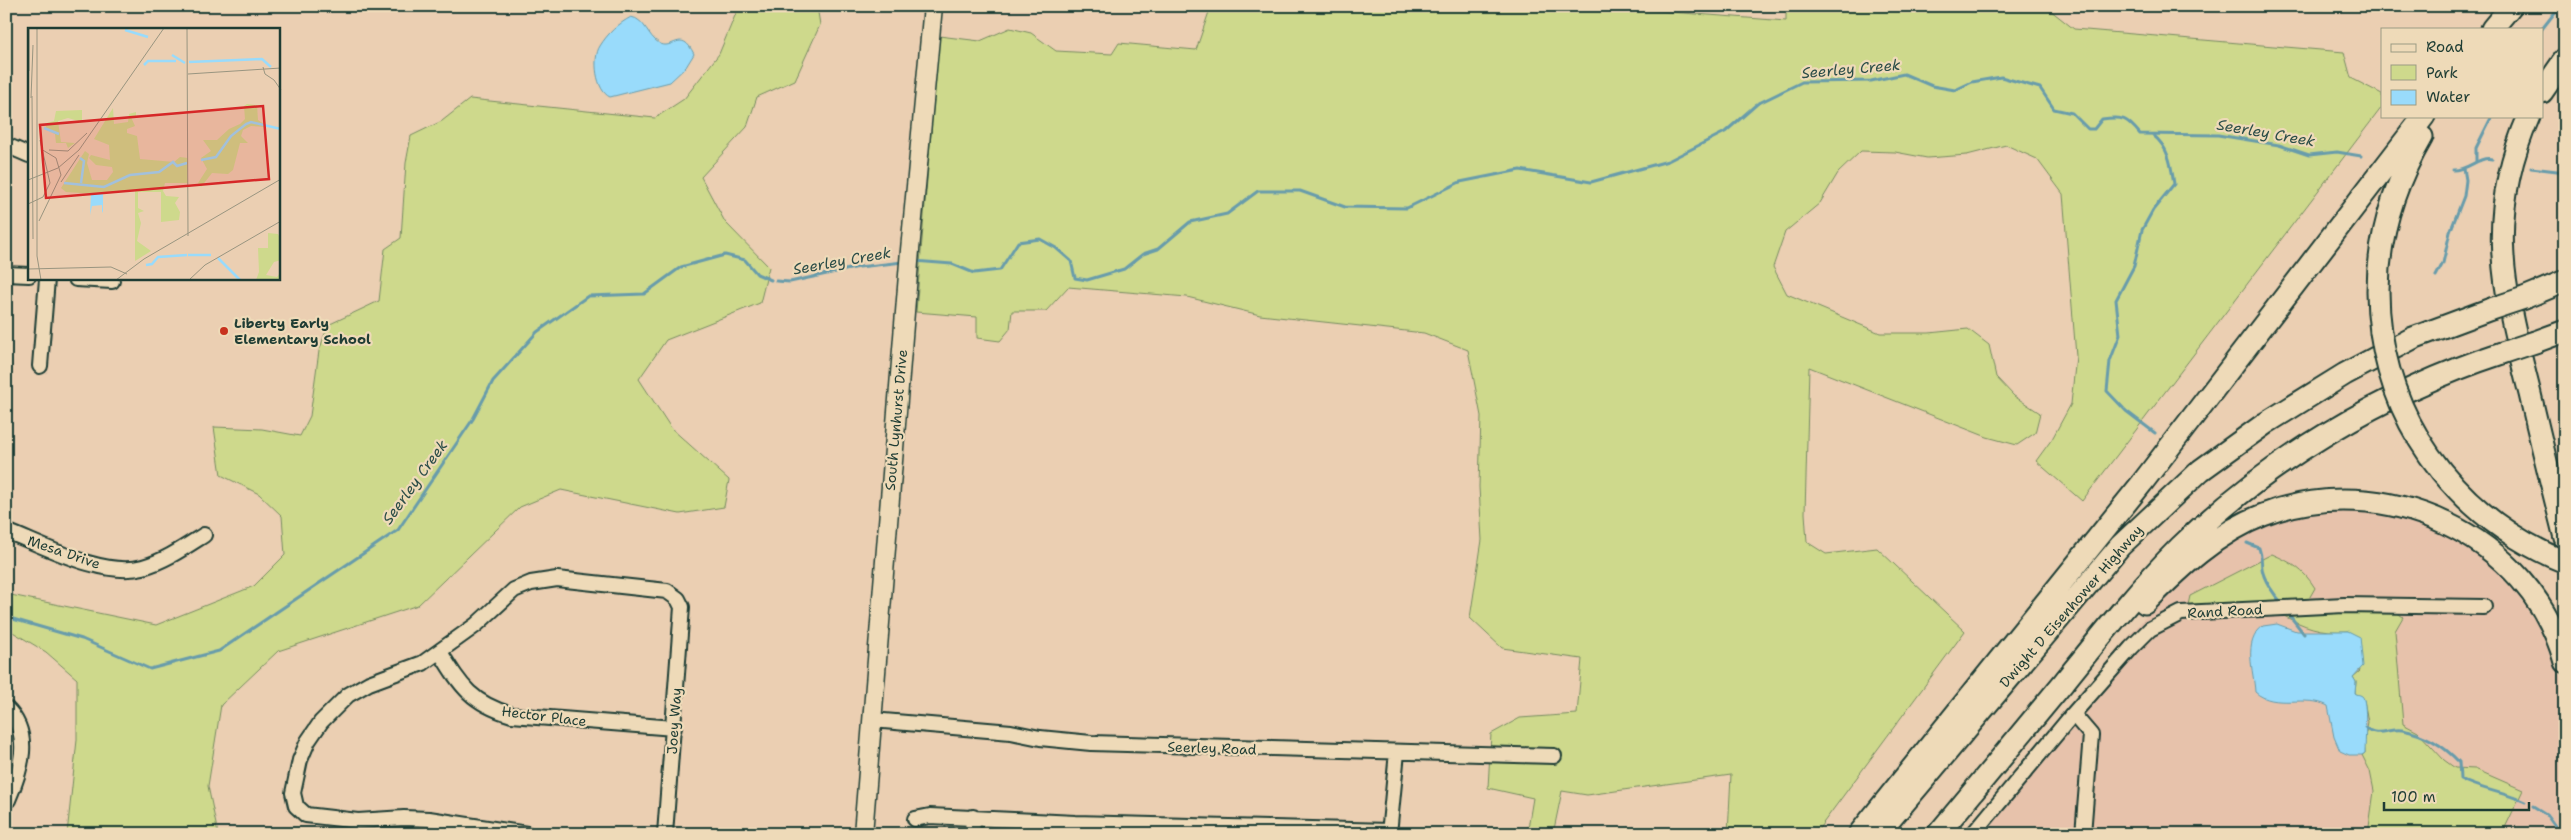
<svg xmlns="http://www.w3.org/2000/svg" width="2571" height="840" viewBox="0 0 2571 840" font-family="'Shantell Sans',sans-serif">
<rect width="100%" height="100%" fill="#ebcfb2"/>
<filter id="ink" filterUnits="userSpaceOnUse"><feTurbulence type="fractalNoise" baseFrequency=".02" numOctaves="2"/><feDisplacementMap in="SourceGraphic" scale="10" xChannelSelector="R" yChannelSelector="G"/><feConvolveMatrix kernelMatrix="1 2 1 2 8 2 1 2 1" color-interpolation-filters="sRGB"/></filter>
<g filter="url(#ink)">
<path fill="#e7c2ab" d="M2352 509 2401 518 2447 535 2484 557 2515 592 2537 623 2549 646 2561 679 2565 707 2563 834H1962L2146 616 2198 565 2251 529 2299 514Z"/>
<path fill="#ced98c" stroke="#768b60" d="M739 6H817L820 25 795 80 757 97 747 127 701 177 725 222 769 267 760 303 666 340 639 379 671 428 729 480 724 507 680 514 561 490 520 507 418 605 278 651 221 705 208 786 218 834H67L77 740V679L46 652 6 628V594L156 625 254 586 285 555 282 516 259 494 221 475 214 427 262 429 300 436 310 416 319 351 328 325 379 301 385 249 401 238 406 163 411 136 442 121 470 99 655 118 684 99 719 54Z
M1211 6H1593L1786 21V6H1841L1898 11 1913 6H2045L2074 29 2344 52 2351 78 2382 94V107L2082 501 2036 461 2052 439 2071 404 2076 356 2063 194 2037 159 2006 145 1967 155 1927 158 1895 152 1861 151 1838 173 1820 203 1785 232 1773 267 1787 294 1880 333H1929L1968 329 1989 345 1996 377 2014 396 2040 413 2035 433 2017 445 1987 437 1809 367 1805 513 1807 542 1826 554 1877 548 1965 631 1815 834H1728L1731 775 1587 795 1562 791 1553 834H1527L1533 798 1488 788 1491 734 1520 718 1577 714 1582 659 1502 648 1470 618 1482 540 1479 487 1481 416 1468 350 1424 333 1260 315 1187 297 1068 287 1046 311H1012L1010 329 1000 341 977 338V317L916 312 939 36 980 41 1010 28 1031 33 1056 51 1112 54 1119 43 1196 50Z
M2272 554C2291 562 2304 570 2315 588L2307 602 2287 605H2188L2190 596Z
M2393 610 2403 617 2395 631 2403 724 2418 732 2444 760 2455 768 2475 769 2523 790 2502 834H2368L2374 791 2370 771 2362 755 2365 753 2364 741 2368 722 2364 700 2355 693 2356 682 2353 677 2360 671 2348 631C2320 633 2305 627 2280 614Z"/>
<path fill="#99dbfb" stroke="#689cab" d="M631 17C645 19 648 37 659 43 672 52 681 27 694 54L686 67 670 82 610 97C596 91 592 58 600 46 608 33 618 24 631 17Z
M2277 624 2296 631H2348L2360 637 2363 666 2353 677 2356 682 2355 693C2357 695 2359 694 2362 696 2368 700 2365 745 2365 753L2362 755H2349L2340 751 2334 737 2328 706C2306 694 2275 710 2255 692 2254 671 2242 642 2263 626Z"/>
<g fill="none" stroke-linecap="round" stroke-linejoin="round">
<path stroke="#689cab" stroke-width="3" d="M2542 29 2560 6
M2153 135C2169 148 2171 164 2174 184L2153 210 2142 230 2134 266 2116 300 2120 335 2110 361 2107 391 2126 411 2155 433
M2476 162V148L2492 116
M2531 168 2565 172
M2453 170C2468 171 2478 156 2492 159
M914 261 952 264 974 273 1000 270 1018 242 1040 239 1056 248 1071 261 1075 278 1087 280 1124 269 1143 254 1158 249 1190 222 1227 214 1258 191H1300L1345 207 1407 208 1460 182 1520 170 1591 182 1668 161 1725 132 1757 104 1802 82 1871 81 1904 74 1932 86 1955 90 1972 82 2001 77 2040 88 2054 109 2072 113 2088 129H2094L2102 119C2123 116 2127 118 2140 134L2218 135 2279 145 2309 155 2337 152 2361 156
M2436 276 2443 263 2450 232 2464 196 2466 180 2464 168
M776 281 790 282 859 267 903 262
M2247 543 2259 548C2262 556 2261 560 2262 568 2263 579 2274 595 2282 603
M2287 612 2304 634
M6 617 82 639 150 669 219 651 398 530 473 419 493 381 537 332 588 296 644 294 681 267 725 255 745 260 757 274 771 280
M2365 727C2376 738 2389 728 2402 730 2424 734 2444 746 2459 762L2460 779C2481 790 2504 792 2525 802
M2533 806 2546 814 2557 829"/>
<defs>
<path id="minor" d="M6 145 29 155
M6 274 29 275
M76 279 112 281
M40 366 47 279
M6 531C43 545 103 578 143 567 165 561 185 547 204 535
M440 652C461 686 471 703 512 715L674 728
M6 708C33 734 21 770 8 800
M2073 714 2091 735 2083 834
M872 720 1011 732 1040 738 1091 743 1554 756
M915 819 930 816 1075 823 1390 831
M527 834 429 819 404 818 358 821 306 815 296 806 293 793 300 760 308 741 321 722 348 695 369 683 423 663 476 625 514 590 531 583 557 579 667 591 678 599 682 607 665 834
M972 834 973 817
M1389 834 1397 752
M1973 834 2073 714 2131 648 2150 629 2181 613 2344 605 2484 607"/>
<path id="major" d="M863 834 910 250 933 6"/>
<path id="highway" d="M2492 29 2511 6
M2542 92 2565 59
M2529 116C2484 218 2504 291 2530 394 2541 442 2553 490 2565 538
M2524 298 2565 281
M2381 332C2371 263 2387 197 2422 137
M2535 342 2565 331
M2145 603C2180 568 2216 533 2263 515 2382 468 2531 535 2565 662
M1859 834 2142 483 2424 116
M1878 834 2120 546 2201 470 2266 423 2345 374 2413 338 2491 309
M1938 834C1980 783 2022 733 2064 682 2101 636 2138 589 2180 547 2269 460 2383 392 2502 353"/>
</defs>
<use href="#minor" stroke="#1f3d34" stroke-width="18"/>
<use href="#major" stroke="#1f3d34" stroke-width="21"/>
<use href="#highway" stroke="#1f3d34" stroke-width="25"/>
<use href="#minor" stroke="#eedab8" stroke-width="14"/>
<use href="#major" stroke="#eedab8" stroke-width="18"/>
<use href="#highway" stroke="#eedab8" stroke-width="21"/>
<defs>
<path id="highway-bridge" d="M2491 309 2524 298
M2381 332C2396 437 2466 522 2565 562
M2502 353 2535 342"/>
</defs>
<use href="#highway-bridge" stroke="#1f3d34" stroke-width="25" stroke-linecap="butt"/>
<use href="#highway-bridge" stroke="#eedab8" stroke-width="21"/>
</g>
</g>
<circle fill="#c8321e" stroke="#eedab8" stroke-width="2" cx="224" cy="331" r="5"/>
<g text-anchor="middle" stroke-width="4.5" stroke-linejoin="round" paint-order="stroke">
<g font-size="14" font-weight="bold" fill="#1f3d34" stroke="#eedab8" text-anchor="start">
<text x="234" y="328">Liberty Early<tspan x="234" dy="16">Elementary School</tspan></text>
</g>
<g font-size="14" fill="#1f3d34" stroke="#eedab8">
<text transform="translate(896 420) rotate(-85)" y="5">South Lynhurst Drive</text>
<text transform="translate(64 552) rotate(19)" y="5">Mesa Drive</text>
<text transform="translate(2071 606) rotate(-49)" y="5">Dwight D Eisenhower Highway</text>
<text transform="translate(2225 611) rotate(-3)" y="5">Rand Road</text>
<text transform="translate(544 716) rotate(7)" y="5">Hector Place</text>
<text transform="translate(674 721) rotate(-86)" y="5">Joey Way</text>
<text transform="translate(1212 748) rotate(2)" y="5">Seerley Road</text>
</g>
<g font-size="15" font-style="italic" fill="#2b4d48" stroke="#eedab8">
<text transform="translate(1851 69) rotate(-5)" y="5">Seerley Creek</text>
<text transform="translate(2266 133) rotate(10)" y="5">Seerley Creek</text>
<text transform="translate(842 261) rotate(-10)" y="5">Seerley Creek</text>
<text transform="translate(415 482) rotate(-54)" y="5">Seerley Creek</text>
</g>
</g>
<g transform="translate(28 28)">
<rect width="252" height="252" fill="#ebcfb2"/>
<path d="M219 76 229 77 230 92 240 99 223 98 215 102 213 108 220 115H212L205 142 200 146 184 145 173 159 170 155 179 141 173 130 183 123 175 112H189L201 101 212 96 217 91 216 78ZM85 80 86 96 100 94 101 86 108 84V89H103L107 98 99 101V105L109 108 112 131 146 134 152 129 160 130V155H137L135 163 138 168 151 169 147 175 152 184 151 192 133 194V164H110V180L116 183 110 185 113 195 109 213 123 223 107 233V162L67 166 38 164 33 160 57 123 61 126 59 135 64 152H79L85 144 84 139 68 137 61 130 63 127 82 132 81 117 66 111ZM54 82V94L40 90 30 93 33 114 47 115 40 120 38 115H28L27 106 17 101 19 95 26 93 28 83ZM240 205 250 206 252 210 253 232 246 234 238 247 249 249 252 245V252H228L231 244 230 220H240Z" fill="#ced98c"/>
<path d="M63 166H75V183L74 185V177L64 178 62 187Z" fill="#99dbfb"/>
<path fill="none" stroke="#99dbfb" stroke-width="2.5" d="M97 2 120 9M144 27 157 35M161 34 234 31 243 39M116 37 120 33H148M16 100 31 106M52 130 56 133 53 155M173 132 188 129 203 108 218 96 223 94 253 101M36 155 76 159 102 147 131 144 145 134 149 138 159 135M160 227H183M190 230 212 252M118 237 124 236 130 229 159 227"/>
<path fill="none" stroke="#999580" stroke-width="1" d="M1 0V43M9 0V228L13 252M159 0 160 208M235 39 237 46 246 52 253 62M160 46 253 40M4 68 5 211M3 70 5 17M21 122 40 123 59 105M0 152 30 140 51 122 136 0M33 154 51 127M0 176 15 169 22 155 12 112M11 193 33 147 28 130 13 121M0 241 83 239 99 246M88 252 116 231 253 151M161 252 177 237 253 193"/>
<path fill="#d62828" fill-opacity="0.15" stroke="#d62828" stroke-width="2.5" d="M235 78 241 151 18 170 12 97Z"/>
<rect width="252" height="252" fill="none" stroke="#1f3d34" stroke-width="2.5"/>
</g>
<rect width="2571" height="840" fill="none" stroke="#eedab8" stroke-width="25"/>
<rect x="12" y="12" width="2546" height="815" fill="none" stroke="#1f3d34" stroke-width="2" filter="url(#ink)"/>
<rect x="2381" y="28" width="162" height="90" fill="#eedab8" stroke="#9b9b83"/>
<rect x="2391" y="44" width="25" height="8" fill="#eedab8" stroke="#9b9b83"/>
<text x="2426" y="52" font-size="15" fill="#1f3d34">Road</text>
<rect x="2391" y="65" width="25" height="15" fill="#ced98c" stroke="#9b9b83"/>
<text x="2426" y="78" font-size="15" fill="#1f3d34">Park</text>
<rect x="2391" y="90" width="25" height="15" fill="#99dbfb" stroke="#9b9b83"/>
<text x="2426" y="102" font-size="15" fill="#1f3d34">Water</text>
<path d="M2384 802v8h145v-8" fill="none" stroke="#1f3d34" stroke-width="2.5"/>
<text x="2391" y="802" font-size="15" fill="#1f3d34" stroke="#eedab8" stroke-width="4" paint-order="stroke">100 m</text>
</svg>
